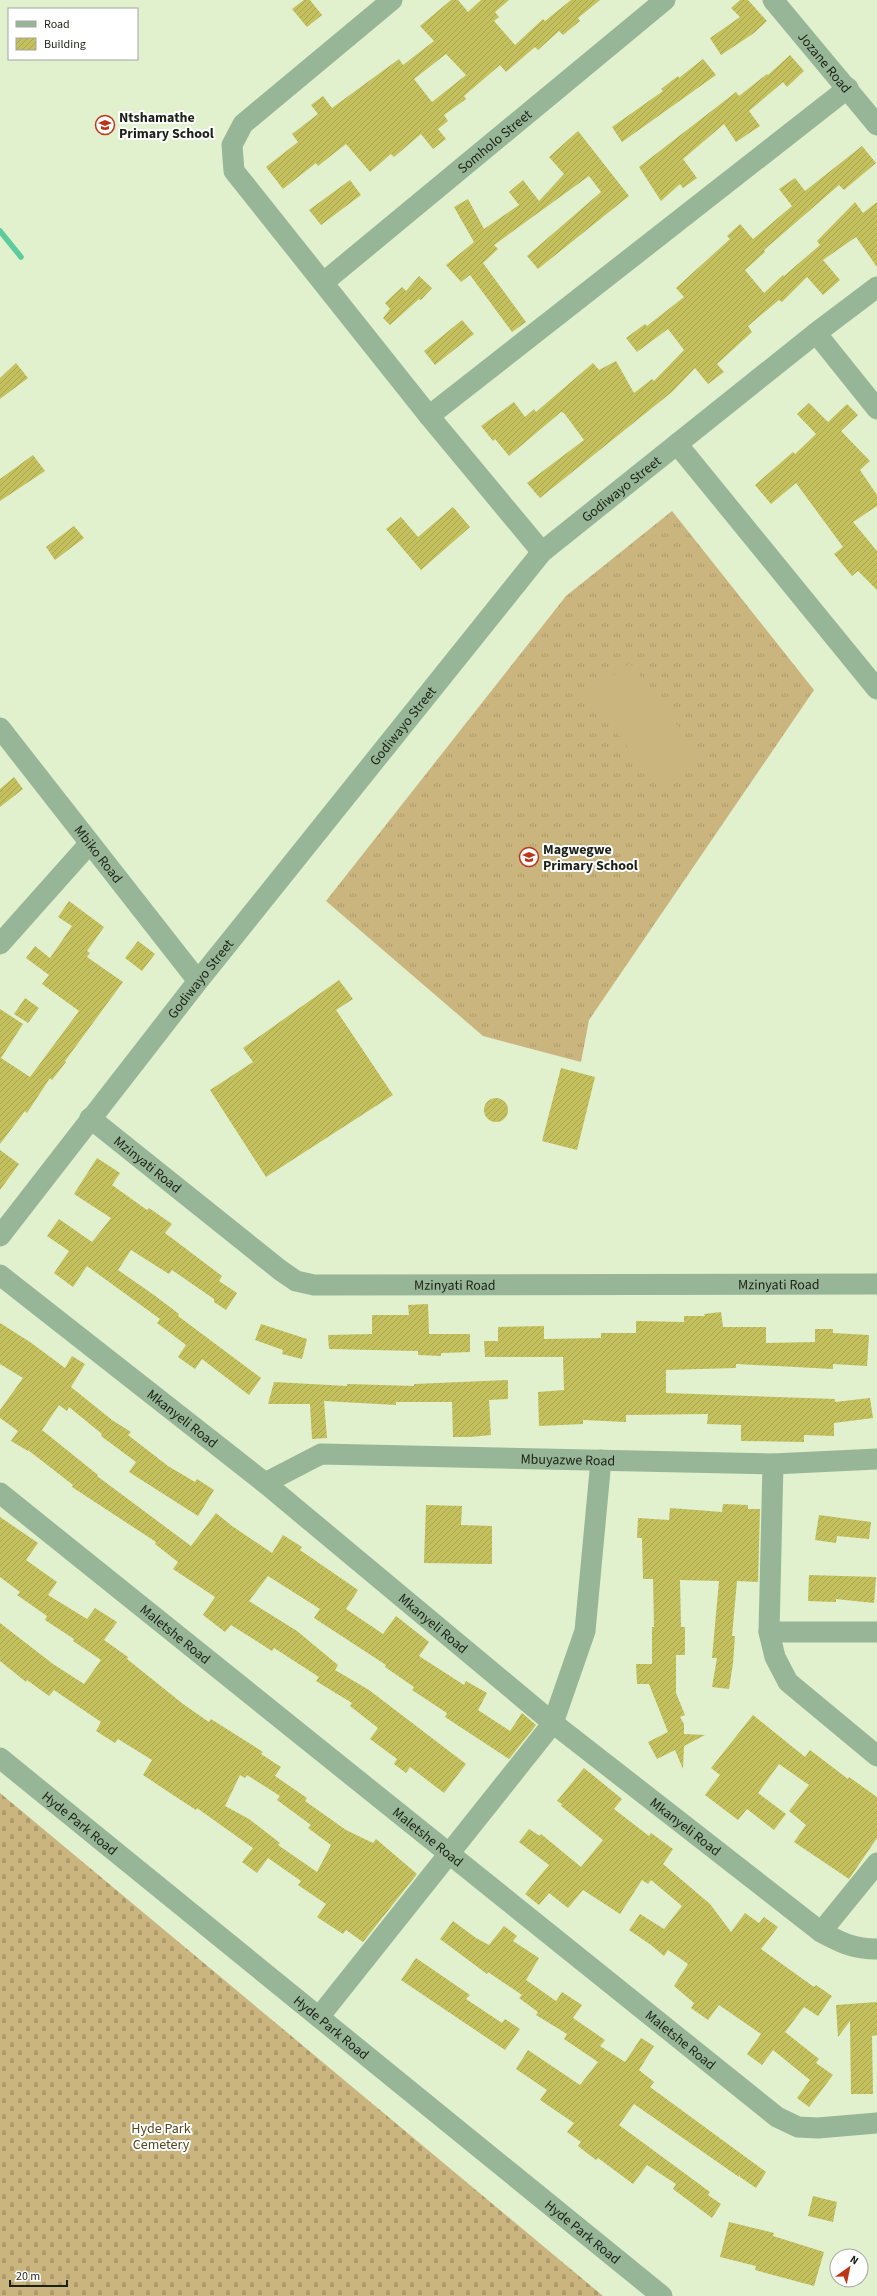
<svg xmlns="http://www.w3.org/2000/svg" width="877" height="2296" viewBox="0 0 877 2296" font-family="'Source Sans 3',sans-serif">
<defs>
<pattern id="grass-tufts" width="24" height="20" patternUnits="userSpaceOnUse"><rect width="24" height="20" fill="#cbb57f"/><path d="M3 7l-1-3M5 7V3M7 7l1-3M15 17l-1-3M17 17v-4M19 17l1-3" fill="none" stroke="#ae9b6d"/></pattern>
<pattern id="cemetery-stones" width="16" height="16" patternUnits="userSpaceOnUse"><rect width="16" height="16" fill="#cbb57f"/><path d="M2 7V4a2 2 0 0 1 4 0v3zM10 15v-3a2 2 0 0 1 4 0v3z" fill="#ae9b6d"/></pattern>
<pattern id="building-hatch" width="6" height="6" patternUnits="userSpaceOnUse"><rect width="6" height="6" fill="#c3c05d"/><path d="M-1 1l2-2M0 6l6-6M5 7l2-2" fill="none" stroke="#a7a550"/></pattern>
</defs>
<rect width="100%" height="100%" fill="#e1f0cd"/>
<path fill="url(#grass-tufts)" d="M672 511 814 690 589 1020 581 1062 483 1036 326 901 566 596Z"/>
<path fill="url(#cemetery-stones)" d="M0 1793 603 2296H0Z"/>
<path fill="#cbb57f" d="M630 663 703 759 661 791 588 695Z"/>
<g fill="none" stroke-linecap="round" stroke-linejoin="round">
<path stroke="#5dcb9c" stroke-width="5.5" d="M0 231 21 257"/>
</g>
<path fill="url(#building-hatch)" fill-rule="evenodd" d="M304 0H310L322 15 307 27 292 9Z
M451 0H458L468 12 481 0H509L495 12 499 17 494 21 515 45 543 19 545 21 571 0H600L578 18 580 21 563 35 559 31 538 50 535 47 506 72 500 65 464 96 466 99 444 115 448 121 438 129 446 139 433 149 421 134 394 157 391 154 370 172 346 144 318 166 316 163 283 189 266 167 298 142 292 134 318 114 311 105 323 96 332 108 399 59 403 65 434 41 420 26ZM446 54 466 75 432 102 414 79Z
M740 0H748L767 21 754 33 721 55 710 38 740 17 731 8Z
M790 55 804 71 787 87 783 82 749 111 760 126 736 142 724 124 683 159 697 178 683 188 680 184 661 201 639 167 736 92 739 96 767 74 768 75Z
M703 59 716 75 622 142 612 127 663 91 661 89 678 76 679 78Z
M578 131 629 196 538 269 527 256 601 192 589 176 494 245 498 249 483 263 526 322 512 332 470 275 461 282 446 265 474 242 454 207 468 199 484 229 519 205 509 192 523 180 539 201 564 174 549 157Z
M862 146 876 163 844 190 839 185 764 250 765 252 745 270 764 293 783 275 784 276 820 245 817 241 855 202 863 213 877 202V267L856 237 823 260 840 280 823 295 807 277 782 302 779 300 748 326 752 332 717 364 724 372 708 384 695 368 672 392 540 498 527 483 584 440 564 413 561 412 509 456 495 439 493 441 481 426 514 402 525 417 534 409 536 412 593 363 599 370 616 361 634 393 652 379 654 381 684 350 668 329 637 352 626 338 645 324 647 326 684 297 676 288 730 239 727 236 740 224 753 239 792 206 779 189 795 178 805 191Z
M350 180 361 195 321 225 309 210Z
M419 276 432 288 421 300 419 299 390 325 383 318 390 309 385 303 402 287 406 291Z
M462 320 474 334 435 365 424 351Z
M16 363 28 378 0 399V378Z
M809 403 828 422 847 404 858 415 841 431 870 461 860 470 877 495V506L853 522 877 551V590L858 571 852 576 834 554 843 547 796 483 771 504 755 485 793 452 795 454 816 434 797 414Z
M33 455 45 471 0 501V479Z
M453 507 470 527 421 570 386 529 401 517 418 537Z
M74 526 84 538 55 560 46 547Z
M14 777 23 789 0 807V789Z
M69 901 104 927 87 951 90 953 87 957 123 982 65 1061 66 1062 52 1080 50 1078 27 1113 25 1111 0 1144V1009L23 1024 1 1058 30 1077 79 1011 42 984 49 975 26 958 35 946 50 958 72 926 58 917Z
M138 941 155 954 142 971 125 958Z
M339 980 353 999 336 1010 393 1095 266 1177 210 1090 253 1062 243 1048Z
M25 998 39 1008 28 1023 14 1014Z
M561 1068 595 1077 577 1150 542 1141Z
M484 1110a12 12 0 1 1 24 0a12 12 0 1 1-24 0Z
M0 1150 19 1164 0 1190Z
M97 1158 120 1173 112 1185 147 1210 149 1208 172 1224 165 1233 222 1276 219 1281 237 1293 226 1310 214 1302V1299L172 1270 169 1274 131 1250 118 1270 154 1295 179 1314 178 1316 261 1378 249 1395 202 1359 195 1369 178 1357 186 1345 157 1323 160 1319 87 1266 73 1287 54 1273 69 1251 47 1236 59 1219 92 1242 111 1218 74 1194Z
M428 1304 429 1334H470V1352L441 1353V1356L418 1355V1351L329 1349 328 1335 372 1334V1315H409L408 1305Z
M721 1312 723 1327H766V1343L815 1342V1329H833V1333L869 1335 867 1366 833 1364V1369L736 1364V1368L666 1370V1393L835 1399V1402L870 1398 873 1418 834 1423V1436L804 1435V1442L741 1441V1425L707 1424 708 1414 626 1415V1422L583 1420V1424L539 1426 538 1392 564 1390 563 1357H485L484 1341H498V1327L544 1326V1339L601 1338V1333H636V1321L684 1322V1316H705L704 1314Z
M0 1323 30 1342 65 1368 72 1356 85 1364 71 1387 112 1420 131 1432 128 1435 168 1466 195 1482 197 1479 214 1490 198 1516 129 1472 136 1462 101 1436 102 1434 69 1407 67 1411 59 1405 42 1430 98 1475 97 1476 191 1546 216 1513 232 1526 272 1553 283 1535 302 1547 300 1550 358 1590 346 1609 383 1634 396 1616 429 1642 419 1656 464 1685 466 1681 487 1693 478 1710 510 1731 522 1713 536 1725 509 1759 445 1717 447 1713 412 1690 414 1687 385 1667 386 1665 314 1618 320 1609 268 1576 249 1601 297 1631 338 1665 335 1670 369 1690 466 1764 444 1793 410 1767 406 1773 394 1764 397 1759 370 1739 378 1728 350 1706 352 1703 316 1681 319 1677 274 1648 272 1651 231 1625 225 1632 203 1615 215 1597 173 1569 178 1562 155 1544 156 1542 72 1487 73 1485 28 1450V1451L11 1441 18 1431 0 1418V1410L23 1378 0 1364Z
M261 1324 307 1339 302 1359 282 1354 283 1350 255 1340Z
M508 1380V1399L489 1400 491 1435 470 1437H453L452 1402H396V1405L324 1401 327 1438 312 1439 310 1404H268L274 1382 347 1386V1384L414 1386V1384Z
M723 1504 748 1505V1509H760L758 1582 737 1581 732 1636H735L733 1663 729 1689 712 1687 717 1658H712L719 1581 680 1580 681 1627H685V1655H676V1693L685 1715 680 1717 684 1724V1734L705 1735 684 1746 683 1769 675 1750 657 1759 648 1742 668 1732 649 1684H637L636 1664H652V1627H654L653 1579H643L642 1538H637L638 1518 669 1520 670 1508 722 1512Z
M426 1505 462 1506 461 1525 492 1526V1564L424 1563Z
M819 1515 871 1522 869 1539 837 1536 836 1543 815 1540Z
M0 1517 38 1543 26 1560 57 1582 48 1595 87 1619 95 1608 117 1622 104 1640 128 1657 127 1659 183 1704 209 1722 211 1719 263 1752 261 1754 281 1767 275 1776 307 1798 305 1801 346 1830 373 1843 376 1839 417 1874 363 1942 346 1930 343 1934 317 1917 326 1904 298 1885 301 1881 268 1858 257 1873 242 1862 253 1848 197 1808 196 1810 173 1795 143 1775 152 1760 118 1739 115 1743 96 1731 101 1722 54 1690 49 1696 27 1680 26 1682 0 1661V1623L53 1664 84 1684 101 1660 73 1641 74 1639 45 1620 47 1616 17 1595 20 1592 0 1577ZM240 1775 245 1778 247 1775 280 1796 277 1800 311 1825 308 1828 331 1845 317 1872 278 1845 280 1843 249 1819 225 1806Z
M809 1575 876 1577 874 1603 836 1599V1602L808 1601Z
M753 1715 805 1757 810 1750 848 1779 849 1777 877 1797V1838L849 1879 794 1842 806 1825 789 1811 809 1785 779 1764 758 1793 786 1814 774 1830 747 1809 738 1820 705 1795 720 1775 711 1768Z
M584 1768 622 1799 614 1809 649 1836 651 1833 673 1849 663 1864 710 1904 731 1932 745 1913 759 1923 764 1917 778 1927 761 1949 814 1987 816 1985 832 1996 818 2016 804 2007 785 2032 819 2059 816 2063 833 2075 809 2107 797 2098 810 2080 773 2050 762 2065 747 2054 761 2034 719 2005 708 2020 691 2008 694 2003 674 1986 688 1964 668 1950 664 1956 651 1945 629 1930 640 1914 664 1929 682 1906 651 1880 648 1884 642 1880 620 1914 583 1890 568 1908 549 1893 539 1905 525 1894 549 1865 519 1842 529 1829 540 1836 541 1834 581 1867 603 1840 561 1806 562 1804 557 1801Z
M453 1921 476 1938 489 1945 504 1926 517 1936 513 1941 539 1958 526 1980 556 2001 562 1992 582 2005 573 2018 605 2040 600 2046 625 2062 641 2038 654 2046 639 2070 654 2082 650 2087 766 2172 756 2188 740 2177V2174L739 2177 634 2104 619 2125 710 2192 708 2195 721 2204 712 2218 673 2189 676 2184 647 2165 633 2184 598 2158 596 2160 578 2146 581 2142 567 2132 574 2123 540 2100 547 2090 516 2069 528 2050 580 2085 598 2062 564 2039 567 2034 536 2015 538 2012 519 1998 522 1995 488 1972 487 1974 440 1939Z
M416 1958 470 1995 466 1999 502 2023 505 2019 520 2029 505 2050 401 1980Z
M877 2002V2035L872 2036 873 2094H851L850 2021 838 2037 836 2005Z
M813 2196 837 2202 833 2222 808 2216Z
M729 2222 774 2233 773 2236 824 2252 814 2286 755 2270 756 2266 720 2257Z"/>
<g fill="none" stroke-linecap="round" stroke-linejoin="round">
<g stroke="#97b697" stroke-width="21">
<path d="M392 0 243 124 232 145 234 171 429 416 542 552"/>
<path id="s1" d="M773 0 877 125"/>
<path id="s2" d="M324 282 665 0"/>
<path d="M816 333 877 409"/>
<path d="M429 416 848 88"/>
<path d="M677 444 877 689"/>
<path id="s3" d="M0 728 198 981"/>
<path d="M0 944 90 843"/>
<path id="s4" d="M90 1118 280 1270 296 1281 314 1285 877 1284"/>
<path id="s5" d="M0 1236 198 981 542 552 816 333 877 287"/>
<path id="s6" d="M0 1275 265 1483 553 1723 821 1932C842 1943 853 1949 877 1949"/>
<path d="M773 1464 769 1632 775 1657 788 1682 877 1756"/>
<path id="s7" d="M265 1483 321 1454 773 1464 877 1459"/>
<path id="s8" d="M0 1493 777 2117 798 2127 818 2128 877 2123"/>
<path d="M769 1632H877"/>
<path id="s9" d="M0 1758 662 2296"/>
<path d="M821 1932 877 1863"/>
<path d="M319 2017 553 1723 585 1631 601 1460"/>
</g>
</g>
<defs>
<symbol id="school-ring" viewBox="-11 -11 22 22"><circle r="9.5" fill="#fff" stroke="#be3417" stroke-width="1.5"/><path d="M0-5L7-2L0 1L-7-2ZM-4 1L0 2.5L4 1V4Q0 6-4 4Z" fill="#be3417"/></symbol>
</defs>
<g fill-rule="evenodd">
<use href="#school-ring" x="94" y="114" width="22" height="22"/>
<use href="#school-ring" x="518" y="846" width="22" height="22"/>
</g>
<g text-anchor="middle" stroke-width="4" stroke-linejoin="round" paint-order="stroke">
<g font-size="14" fill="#1c2115" stroke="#fff">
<text dy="5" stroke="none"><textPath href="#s1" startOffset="81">Jozane Road</textPath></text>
<text dy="5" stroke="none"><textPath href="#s2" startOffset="221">Somholo Street</textPath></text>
<text dy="5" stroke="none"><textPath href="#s5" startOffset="974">Godiwayo Street</textPath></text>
<text dy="5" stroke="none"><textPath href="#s5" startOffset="650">Godiwayo Street</textPath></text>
<text dy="5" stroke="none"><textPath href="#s3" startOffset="160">Mbiko Road</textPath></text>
<text dy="5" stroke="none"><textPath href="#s5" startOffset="326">Godiwayo Street</textPath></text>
<text dy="5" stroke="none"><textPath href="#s4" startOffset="74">Mzinyati Road</textPath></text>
<text dy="5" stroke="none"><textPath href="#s4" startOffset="422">Mzinyati Road</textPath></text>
<text dy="5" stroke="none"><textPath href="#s4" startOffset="746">Mzinyati Road</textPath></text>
<text dy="5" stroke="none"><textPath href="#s6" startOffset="232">Mkanyeli Road</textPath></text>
<text dy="5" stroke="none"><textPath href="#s7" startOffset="310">Mbuyazwe Road</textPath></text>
<text dy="5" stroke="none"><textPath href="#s6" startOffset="556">Mkanyeli Road</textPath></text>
<text dy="5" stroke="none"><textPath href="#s8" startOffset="225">Maletshe Road</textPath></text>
<text dy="5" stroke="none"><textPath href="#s9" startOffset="103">Hyde Park Road</textPath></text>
<text dy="5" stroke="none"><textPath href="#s6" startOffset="880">Mkanyeli Road</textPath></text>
<text dy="5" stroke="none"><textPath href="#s8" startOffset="549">Maletshe Road</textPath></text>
<text dy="5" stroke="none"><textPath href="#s9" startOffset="427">Hyde Park Road</textPath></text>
<text dy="5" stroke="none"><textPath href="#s8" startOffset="873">Maletshe Road</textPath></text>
<text dy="5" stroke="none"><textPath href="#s9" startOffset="751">Hyde Park Road</textPath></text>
</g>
<g font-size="14" font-weight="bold" fill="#1c2115" stroke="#fff" text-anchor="start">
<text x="119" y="122">Ntshamathe<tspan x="119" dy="16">Primary School</tspan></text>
<text x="543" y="854">Magwegwe<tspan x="543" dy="16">Primary School</tspan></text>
</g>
<g font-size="14" fill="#54451d" stroke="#fff">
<text x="161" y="2133">Hyde Park<tspan x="161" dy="16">Cemetery</tspan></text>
</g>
</g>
<rect x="8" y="8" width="130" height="52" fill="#ffffff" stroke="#a4a6a1"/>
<rect x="16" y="21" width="20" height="6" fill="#97b697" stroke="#a4a6a1"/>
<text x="44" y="28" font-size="12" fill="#1c2115">Road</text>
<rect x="16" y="38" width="20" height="12" fill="url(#building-hatch)" stroke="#a4a6a1"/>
<text x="44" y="48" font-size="12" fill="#1c2115">Building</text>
<g transform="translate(849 2268) rotate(33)"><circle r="19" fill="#ffffff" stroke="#a4a6a1"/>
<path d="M0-3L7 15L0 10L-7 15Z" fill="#be3417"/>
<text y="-6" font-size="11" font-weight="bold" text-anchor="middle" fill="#1c2115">N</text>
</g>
<path d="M10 2280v6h57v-6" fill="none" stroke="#1c2115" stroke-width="2"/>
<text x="16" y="2280" font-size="12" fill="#1c2115" stroke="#ffffff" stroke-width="3" paint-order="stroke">20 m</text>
</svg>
